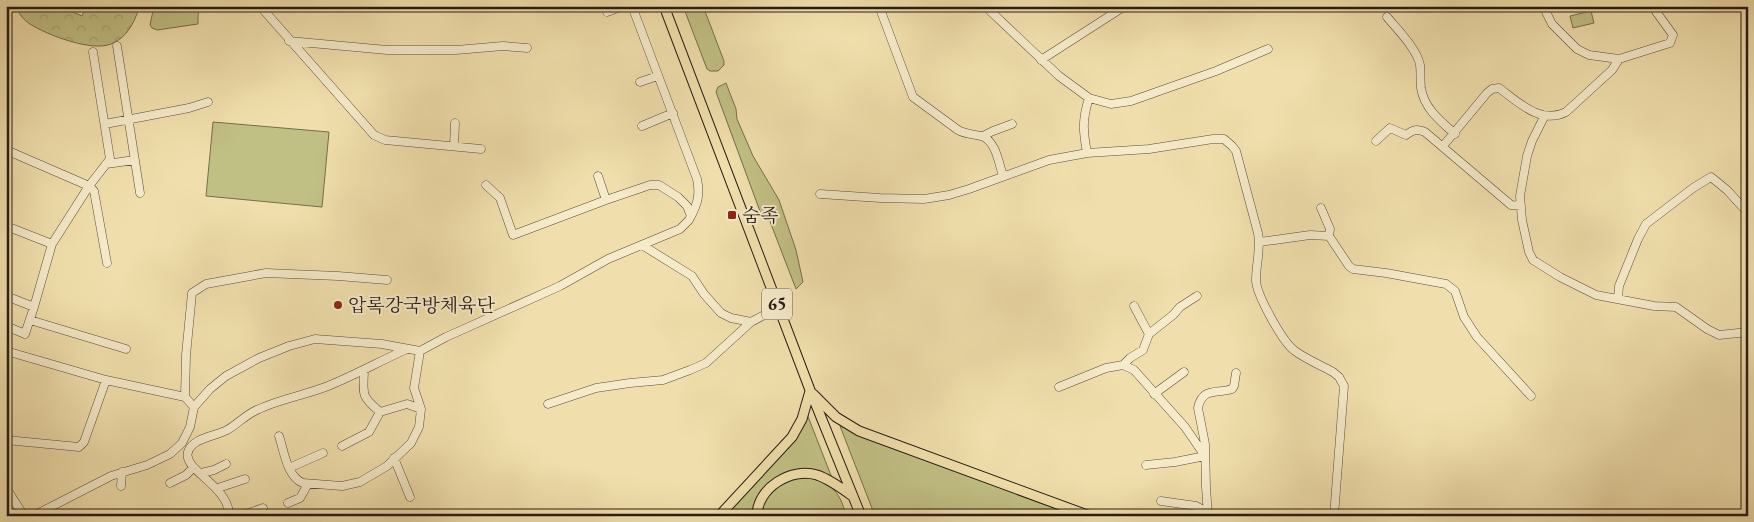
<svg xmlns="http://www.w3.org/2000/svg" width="1754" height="522" viewBox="0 0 1754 522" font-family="'EB Garamond','Noto Serif KR',serif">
<defs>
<pattern id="forest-crowns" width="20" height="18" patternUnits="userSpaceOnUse" patternTransform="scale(1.25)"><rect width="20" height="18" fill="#c1c084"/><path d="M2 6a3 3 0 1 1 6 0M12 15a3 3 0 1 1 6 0" fill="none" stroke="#a6a471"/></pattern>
</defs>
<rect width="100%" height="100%" fill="#f0dfac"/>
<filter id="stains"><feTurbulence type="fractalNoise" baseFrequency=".004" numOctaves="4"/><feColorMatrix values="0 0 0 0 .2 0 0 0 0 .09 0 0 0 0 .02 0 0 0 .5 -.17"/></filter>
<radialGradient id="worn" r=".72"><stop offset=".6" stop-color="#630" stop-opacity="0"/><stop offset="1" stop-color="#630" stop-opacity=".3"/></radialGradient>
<path fill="#c1c084" stroke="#746e4c" d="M154 6H200L198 15V24L157 30 152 28 150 25Z
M683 6H703L724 61V65L718 71H710L707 69Z
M1591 11 1594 23 1573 28 1570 16Z
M726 83 736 109 737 119 753 156 779 200 796 250 803 282 796 289 769 219 761 214 716 92 718 87Z
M213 122 329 132 322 207 206 196Z
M807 414 832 478C823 475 814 470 805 469 785 468 764 482 757 500 755 505 754 511 753 516H723Z
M840 426 1056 507 1057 511 1055 514 1050 516H875Z
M802 476C828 481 840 489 846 516H761C765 488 779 484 802 476Z"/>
<path fill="url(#forest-crowns)" stroke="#746e4c" d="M15 6H59L82 16 86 7 94 9 96 6H134L137 8 138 11C133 25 126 38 111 44 92 52 47 35 30 24 23 20 19 13 15 6Z"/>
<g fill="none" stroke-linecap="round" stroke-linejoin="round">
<defs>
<path id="minor" d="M260 6 374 135 385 140 481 149
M632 6 697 179C700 194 698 203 691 216
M879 6 913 97 958 130C965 134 972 134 981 136 996 140 999 164 1003 176
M985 6 1059 76 1089 98 1111 104 1131 101 1216 71 1268 49
M1543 6 1552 24 1577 49 1589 55 1619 59 1670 43 1673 35 1652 6
M607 12 623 6
M1387 17C1397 29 1417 49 1420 65 1421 72 1420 80 1421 88 1424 108 1440 121 1455 134
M289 41 387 50H456L503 46 527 48
M117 46 140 193
M1041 60 1125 6
M640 82 658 76
M1544 117 1532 141 1527 156 1520 196 1522 220 1529 252 1533 260 1560 277 1596 295 1654 306 1676 307 1707 329 1719 335 1748 332
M105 124 189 108 208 102
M642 126 673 113
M983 136 993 131 1012 124
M1376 141 1390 128 1406 135C1413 130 1417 128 1425 132L1511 205 1521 206
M454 146 455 123
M1443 146 1487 93 1492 89 1499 88C1518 102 1541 125 1566 112L1612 70 1619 59
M6 150 89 186 94 191 107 263
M1087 153C1083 131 1082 120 1089 98
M106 164 135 160
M486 185 500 198 513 235 606 200
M820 194 880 198 924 199 949 195 969 189 1049 160 1087 153 1149 149 1213 139H1224L1232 146 1236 151 1258 233C1261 249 1256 264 1256 280 1256 294 1283 343 1295 351 1306 359 1320 365 1333 372L1339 377 1344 386 1334 516
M1321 208 1330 229 1329 236 1349 266 1353 269 1386 273 1446 284 1455 291 1464 317 1477 337 1531 396
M6 226 52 244
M1260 242 1310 235 1329 236
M642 245 692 276 704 294 721 313 731 318 751 322
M6 296 34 307
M1618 299 1619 286 1638 239 1646 224 1693 188 1711 177 1727 190 1748 213
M1134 306 1149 334
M30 320 126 349
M6 326 25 334 34 307 52 244 89 186 110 159 93 52
M6 351 106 380 185 397 194 407
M1123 365 1130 358 1143 350 1149 334 1173 315 1180 307 1197 296
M364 371C363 395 361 396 380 412
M1059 387 1106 368 1123 365 1134 370 1185 427 1205 456 1175 462 1146 465
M1154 394 1184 372
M185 397 186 355 192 293 206 284 266 273 338 276 387 280
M548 404 596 388 630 383 663 380 690 370 706 363 751 322 779 307
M279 436C284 451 287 477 303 483L342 486 360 482 387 466 411 443 419 427 421 409 414 388 420 351
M6 440 79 447 84 442 106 380
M342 446 369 432 380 412 407 404 421 409
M394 458 410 497
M289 468 323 453
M201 473 214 470 226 464
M170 483 186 475 193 468
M121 486 122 472
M218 488 245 479
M8 491 24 516
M1161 501 1196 506 1207 512
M288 503 300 498 308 484
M33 516 111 476 147 465 170 454 182 443 190 427 194 407 210 389 226 376 259 358 289 346 315 339 382 344 420 351 446 337 560 286 608 259 680 229 689 220 691 216 687 206 678 197 659 185H650L606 200 598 176
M229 516C230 486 182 470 188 452 192 438 216 436 227 430 238 424 246 414 259 409 281 399 305 395 328 386 355 375 380 361 407 349
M240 516 263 508
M1208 516 1206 487 1205 444 1198 408C1202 387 1217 394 1232 389L1234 386 1236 373"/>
<path id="major" d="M664 6 810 390 861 516
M813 394 836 417 859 431 1090 516
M719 516 792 437 802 419 810 391
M757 516C757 488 791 467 817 475 829 479 840 487 851 495
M1065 516 1081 515"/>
</defs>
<use href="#minor" stroke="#594d3b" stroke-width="9"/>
<use href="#major" stroke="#271c15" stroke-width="11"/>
<use href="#minor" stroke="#f5eac9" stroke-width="8"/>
<use href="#major" stroke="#f0dfac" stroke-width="9"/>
</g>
<g fill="#8f2418" stroke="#f5eac9" stroke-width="2">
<rect x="727" y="210" width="10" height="10" rx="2.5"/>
<circle cx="338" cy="305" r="5"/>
</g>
<g text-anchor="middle" stroke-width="4" stroke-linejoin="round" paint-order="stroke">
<rect fill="#f5eac9" stroke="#655a4b" stroke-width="1" x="762" y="288.5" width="30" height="31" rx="4"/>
<g font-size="18" font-weight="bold" fill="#271c15">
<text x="777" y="310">65</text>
</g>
<g font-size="19" fill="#271c15" stroke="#f5eac9" text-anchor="start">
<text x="742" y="222">숨족</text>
<text x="348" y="312">압록강국방체육단</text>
</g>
</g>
<rect width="1754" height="522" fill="none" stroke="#f0dfac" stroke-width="25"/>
<rect x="8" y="8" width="1739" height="507" fill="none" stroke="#271c15" stroke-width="2.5"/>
<rect x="12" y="12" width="1729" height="497" fill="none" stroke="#271c15"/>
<rect width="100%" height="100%" filter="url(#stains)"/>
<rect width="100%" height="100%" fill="url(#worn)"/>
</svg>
